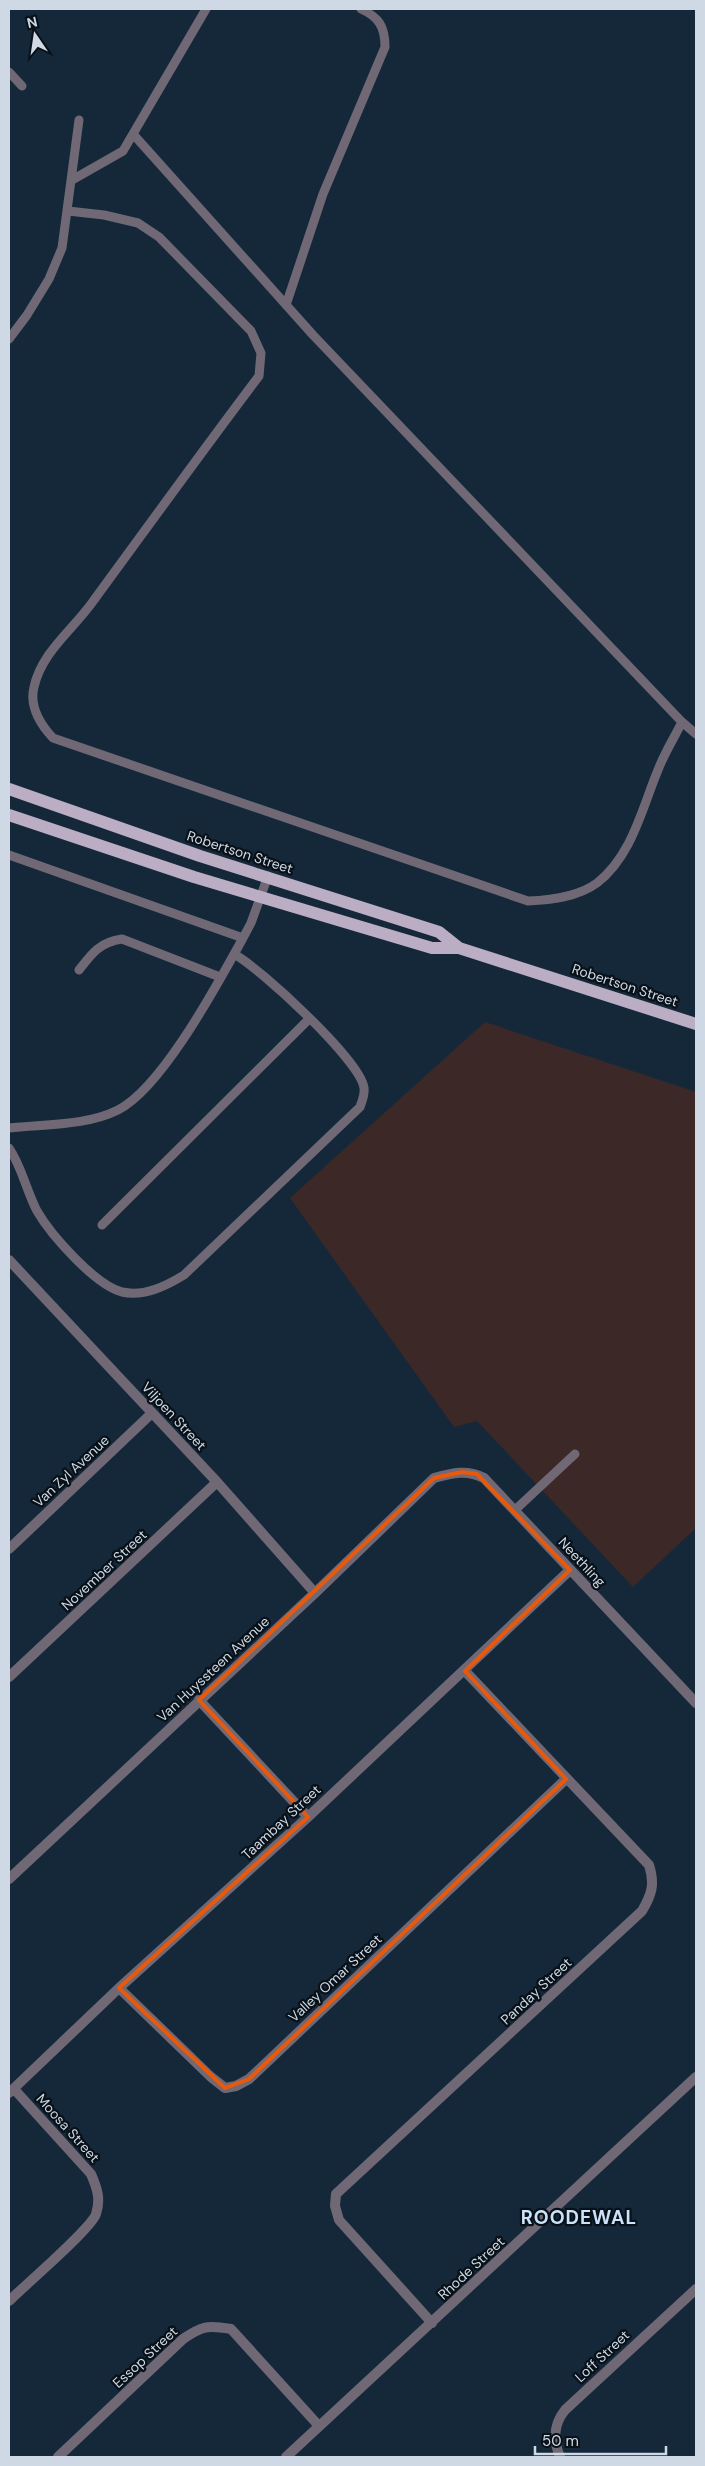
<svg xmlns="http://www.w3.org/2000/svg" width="705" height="2466" viewBox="0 0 705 2466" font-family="'DM Sans',sans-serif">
<rect width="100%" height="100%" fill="#15283a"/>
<path fill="#3c2827" d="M485 1022 696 1092V1528L633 1587 477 1421 454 1427 290 1198Z"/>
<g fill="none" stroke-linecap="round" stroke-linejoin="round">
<path stroke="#706975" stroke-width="9" d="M9 72 22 86
M133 134 313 335 682 722 696 734
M72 180 123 151 206 9
M68 211 104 215 138 223 159 237 251 331 261 353 259 376C203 450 149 525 94 600 74 629 42 651 34 687 29 707 40 724 53 738L528 901C551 900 578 897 597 883 632 856 642 808 658 770 664 754 674 738 682 722
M286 305 323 194 385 47C385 27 379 17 361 9
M9 339 27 315 49 279 62 248 79 120
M9 855 243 938 251 923 268 876
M79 970C92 953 100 942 122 939L220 977
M9 1128C44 1124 86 1126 118 1110 162 1088 218 983 243 938
M9 1148C22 1167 26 1190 37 1211 51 1235 95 1285 122 1292 144 1297 166 1286 184 1275L360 1107C362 1101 365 1095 364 1088 361 1061 260 968 234 954
M102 1225 309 1019
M515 1510 575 1454"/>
<path stroke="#706975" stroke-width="10" d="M9 1260 217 1482 315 1593
M9 1549 152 1413
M9 1677 217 1482
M199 1700 308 1817
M9 1879 315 1593 434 1478C452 1473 467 1469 484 1478L696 1703
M119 1988 211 2077 225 2088 236 2086 249 2079 566 1779
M9 2093 119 1988 308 1817 570 1570
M9 2301C24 2286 91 2229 96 2214 101 2199 97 2188 91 2174L14 2089
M432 2323 339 2220 335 2206 336 2194 642 1911C652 1894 655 1884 649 1865L465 1671
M58 2457 183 2339C202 2326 207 2325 231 2329L319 2426
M286 2457 696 2077
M560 2457C553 2440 553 2425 565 2410L696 2289"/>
<path stroke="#bbadc4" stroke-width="12" d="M9 789 200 856 439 932 459 948
M9 815 194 877 432 948H459L696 1024"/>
</g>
<path fill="none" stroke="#e8590c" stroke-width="4" stroke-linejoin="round" d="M462 1472 477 1474 570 1570 465 1671 566 1779 249 2079 225 2088 119 1988 308 1817 199 1700 434 1478Z"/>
<g text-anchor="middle" stroke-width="4.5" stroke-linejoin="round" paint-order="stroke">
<g font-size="14" fill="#ced9e5" stroke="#081018">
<text transform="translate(240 852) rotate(18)" y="5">Robertson Street</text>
<text transform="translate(625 985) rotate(18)" y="5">Robertson Street</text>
<text transform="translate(174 1416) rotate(47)" y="5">Viljoen Street</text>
<text transform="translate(71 1471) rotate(-43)" y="5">Van Zyl Avenue</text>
<text transform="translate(582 1562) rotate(47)" y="5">Neethling</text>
<text transform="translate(104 1570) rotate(-43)" y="5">November Street</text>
<text transform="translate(213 1669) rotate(-43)" y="5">Van Huyssteen Avenue</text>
<text transform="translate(281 1822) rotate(-43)" y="5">Taambay Street</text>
<text transform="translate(335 1978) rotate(-43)" y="5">Valley Omar Street</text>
<text transform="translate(536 1991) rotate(-43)" y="5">Panday Street</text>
<text transform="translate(68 2128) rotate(48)" y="5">Moosa Street</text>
<text transform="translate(471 2268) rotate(-43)" y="5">Rhode Street</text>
<text transform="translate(602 2356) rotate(-43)" y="5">Loff Street</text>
<text transform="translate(145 2357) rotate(-43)" y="5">Essop Street</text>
</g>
<g font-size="19" font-weight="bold" letter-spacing="1" fill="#cae2fa" stroke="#081018">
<text x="579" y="2224">ROODEWAL</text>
</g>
</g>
<rect width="705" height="2466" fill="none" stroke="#ced9e5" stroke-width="20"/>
<g transform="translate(35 35) rotate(347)" stroke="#081018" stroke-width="4" paint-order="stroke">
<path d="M0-4L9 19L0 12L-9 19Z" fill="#ced9e5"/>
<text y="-8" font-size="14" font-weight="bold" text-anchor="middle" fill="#ced9e5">N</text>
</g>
<path d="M535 2446v8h131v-8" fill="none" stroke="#ced9e5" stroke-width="2.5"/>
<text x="542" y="2446" font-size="15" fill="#ced9e5" stroke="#081018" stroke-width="4" paint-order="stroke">50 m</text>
</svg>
